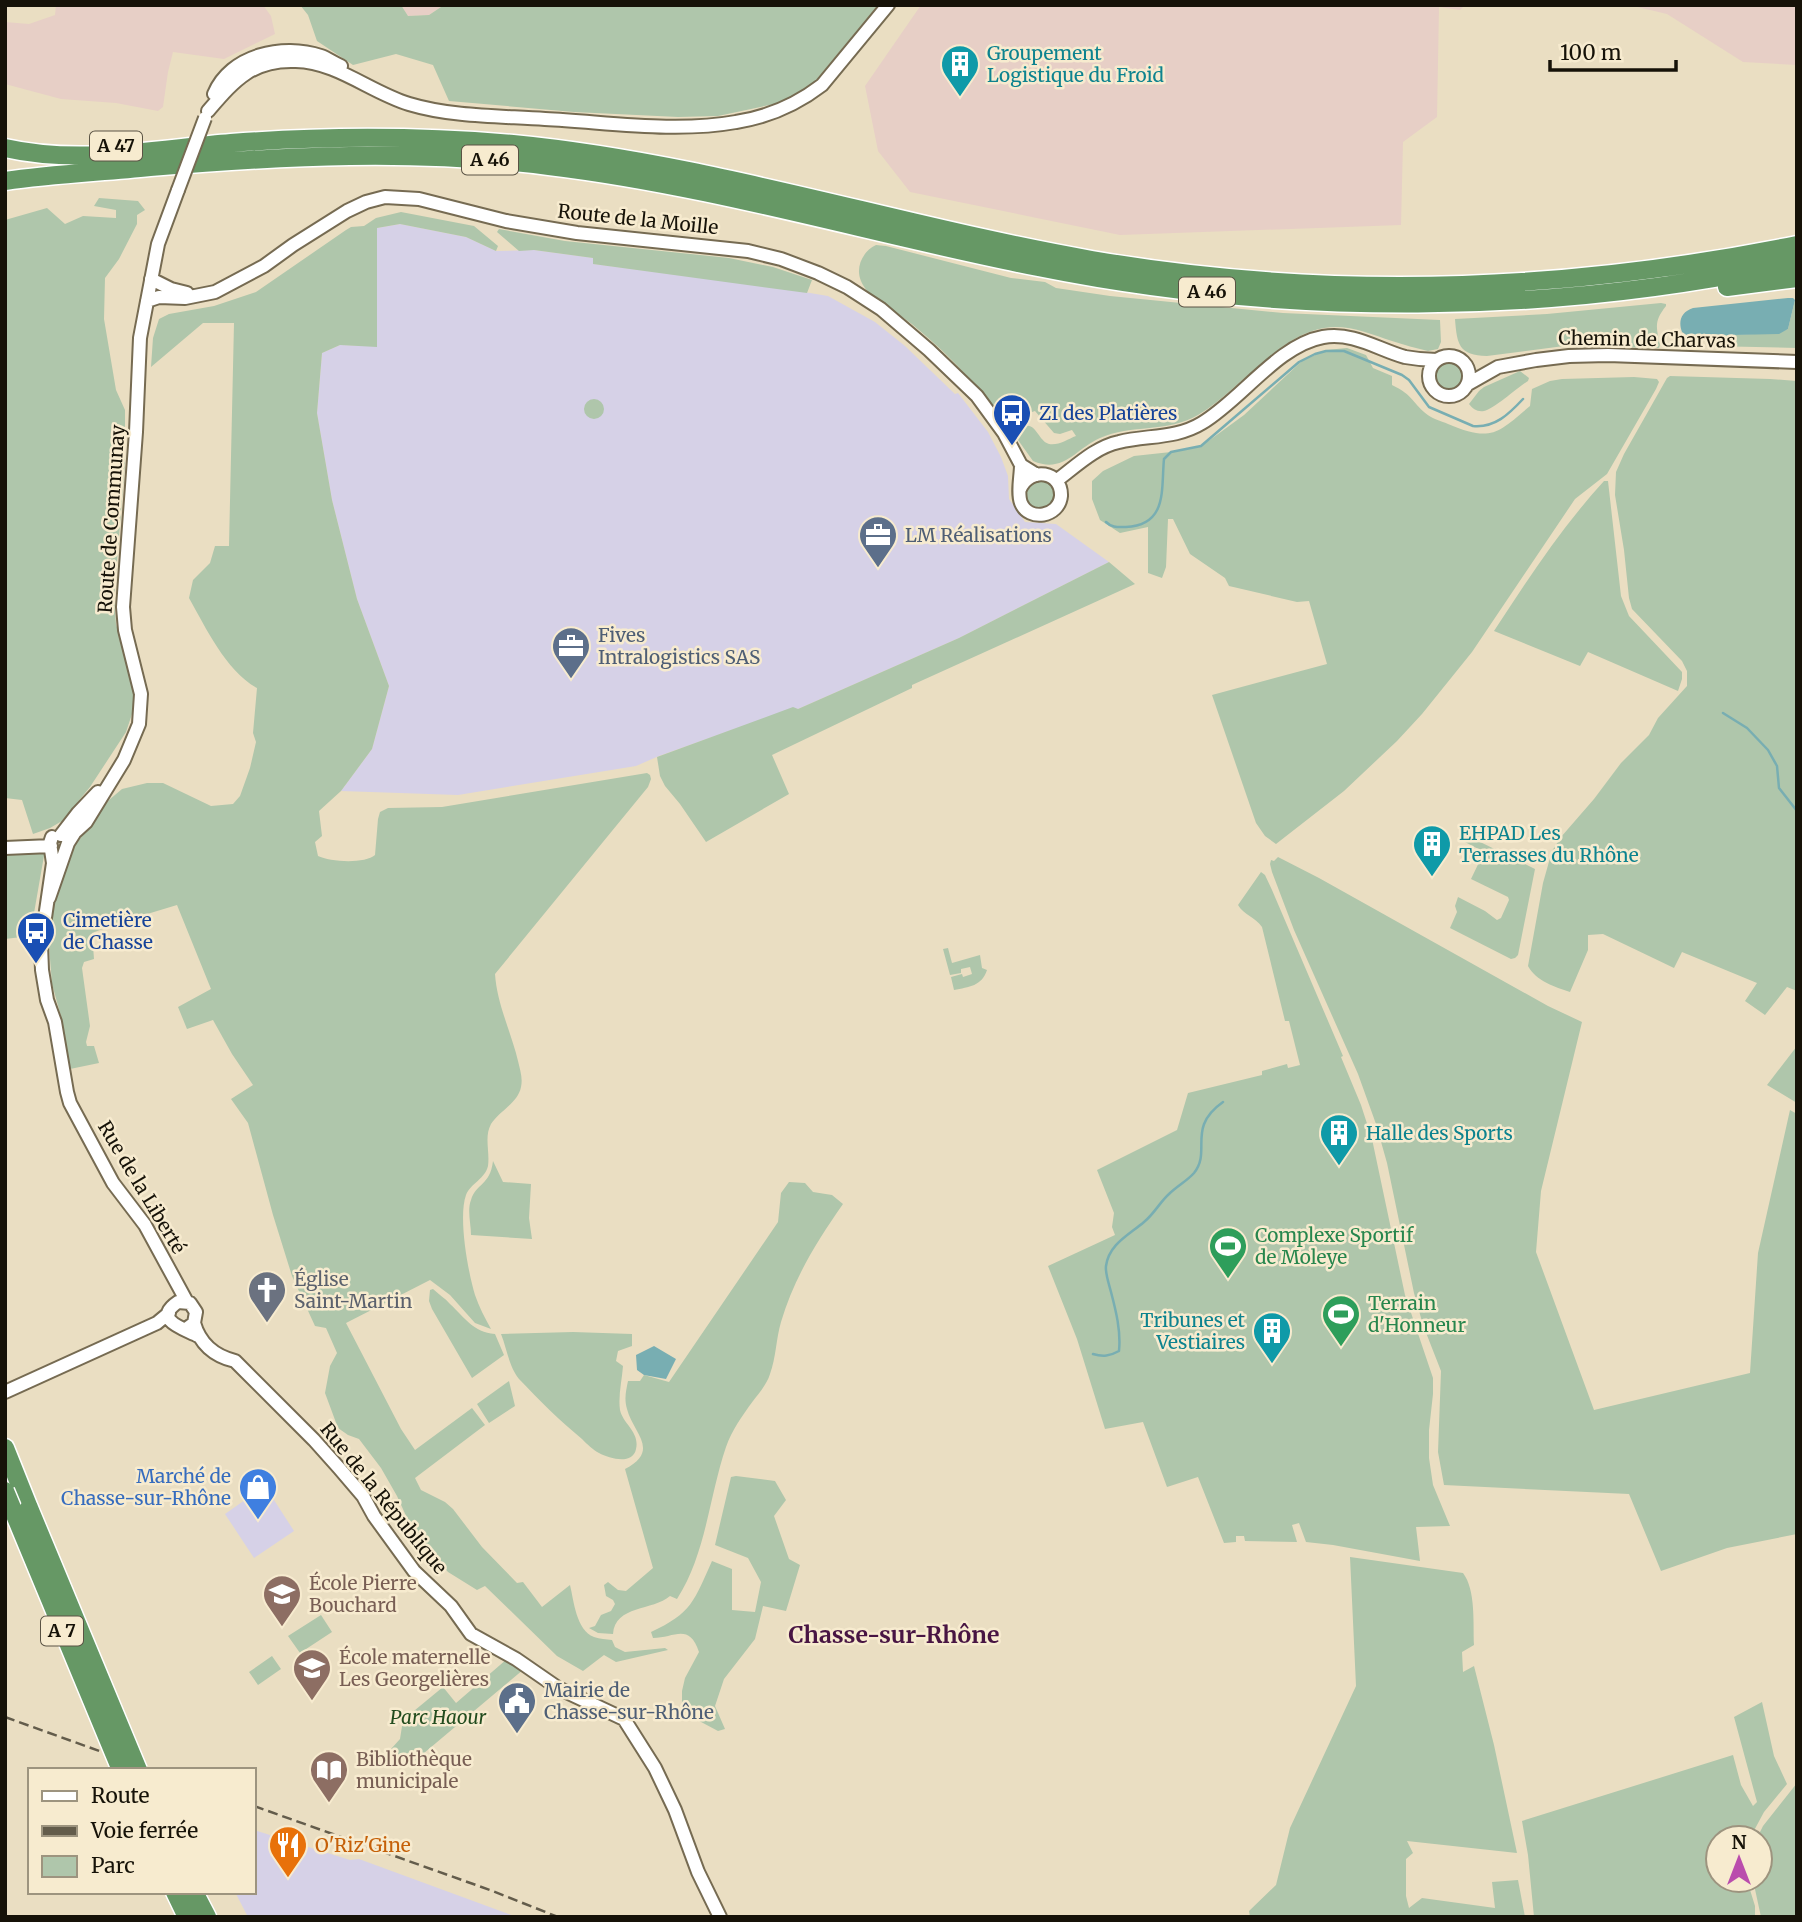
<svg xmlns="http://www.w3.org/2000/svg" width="1802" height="1922" viewBox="0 0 1802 1922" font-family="Merriweather,serif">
<rect width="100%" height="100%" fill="#eadec2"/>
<path fill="#d6d1e7" d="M400 224 466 237 496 251 534 250 594 258V264L786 289 828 296 875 322 905 346 955 394 958 393 988 432 1001 457 1008 476 1009 499 1025 522 1056 524 1109 562 959 638 798 709 793 708 659 756 636 766 458 795 341 791 372 749 389 686 357 599 332 500 317 413 322 353 340 345 377 346V228Z
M265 1486 294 1531 254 1558 225 1514Z
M254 1830 350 1860 359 1859 517 1917H248L235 1892H254Z"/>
<path fill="#e7cfc6" d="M56 5H263L271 16 275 34 224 59 173 52 168 72 163 107 158 111 116 103 61 99 5 84V22L29 24 55 15Z
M401 5H444L429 15 408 16Z
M921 5H1465L1460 10 1439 7 1437 117 1403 142 1401 225 1120 235 910 192 878 151 865 86Z
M1629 5H1797V65L1743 62 1667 14Z"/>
<path fill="#afc6ab" d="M300 5H401L408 16 429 15 444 5H878L812 85 779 103 718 116 678 117 574 112 449 101 433 65 396 54 353 65 317 41 308 15Z
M99 198 138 201 145 210 137 215V224L119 259 105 278 104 319 116 390 125 410V462L114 599 116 624 134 685 133 711 126 732 90 787 62 821 50 828 33 834 22 800 5 798V220L47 208 65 224 83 216 116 218V210L94 206Z
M401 212 474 226 498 246 496 251 466 237 400 224 377 228V347L340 345 322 353 317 413 332 500 357 599 389 686 372 749 341 791 319 811 322 836 315 842 318 856C330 862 365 864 375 855L378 819 380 812 388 808 442 807 647 773 650 775 651 779 648 787 495 974C497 1004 511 1032 518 1061 520 1070 523 1078 521 1087 518 1103 499 1111 491 1124 484 1137 490 1151 488 1166 485 1179 471 1183 466 1195 458 1217 468 1272 475 1295 479 1307 485 1318 491 1329L475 1323 450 1295 430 1280 346 1323 401 1429 415 1450 472 1408 485 1425 415 1478 421 1490 445 1502 453 1509 482 1547 517 1583 523 1582 542 1607 570 1585C574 1601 576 1630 594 1637 600 1639 606 1639 612 1640L615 1647 625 1652 665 1648 668 1650 616 1662 604 1655 583 1671 557 1656 485 1586 477 1590 448 1572 413 1531 397 1496 381 1468 359 1439 348 1435 338 1428 325 1393 330 1366 337 1353 326 1328 315 1326 292 1276 273 1215 248 1123 231 1099 253 1085 232 1054 213 1020 187 1029 178 1007 211 989 177 905 124 921 92 933 94 959 84 962 82 968 90 1026 86 1042 87 1046H94L99 1063 70 1069 62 1020 52 984 49 946 52 910 58 887 76 844 109 800 122 789 147 783H163L211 806 233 804 240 796 250 768 256 742 253 733 257 688C226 671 206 628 189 598L193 580 210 563 215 546H229L234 323H203L151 367 153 338 159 319 169 314 214 306 256 292 346 230 351 227 364 226 376 218Z
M499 229 565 241 729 258 773 267 812 280 807 293 593 264V258L534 250 519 251 497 232Z
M876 245 886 246 1011 278 1045 282 1056 288 1110 296 1283 313 1440 320 1441 342 1438 349 1428 351C1416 348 1404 345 1392 341 1370 334 1348 324 1324 328 1278 335 1238 392 1198 415 1168 433 1131 424 1100 438 1075 449 1064 474 1033 461L1018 440V431C1035 415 1037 441 1049 444 1058 446 1068 439 1076 436L1072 430 1060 434 1054 433 1035 411 1006 421C973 381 939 343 897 313 885 305 867 296 861 281 855 267 863 251 876 245Z
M1795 300H1797V348L1708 346 1707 336 1779 333 1788 329Z
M1661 303 1666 304V306C1654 321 1656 327 1660 345L1659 348 1564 346 1487 356C1459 355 1457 345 1455 319L1547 314Z
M1347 348 1366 355 1373 368 1392 376V385C1411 394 1410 399 1424 412 1430 418 1441 421 1448 424 1491 442 1497 434 1530 406L1532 389 1550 381 1562 379 1634 377 1657 379 1659 382 1656 389 1607 474 1575 499 1472 652 1422 714 1397 741 1344 791 1276 844 1265 836 1256 823 1212 695 1327 664 1309 601 1297 602 1229 586 1225 578 1190 554 1173 519H1168L1166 567 1162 578 1148 573V527L1120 533 1100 520 1092 499V481L1103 471 1134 456 1171 452 1203 445 1244 415 1302 361 1326 350Z
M1436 377a14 14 0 1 1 28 0a14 14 0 1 1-28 0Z
M1520 371 1529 378 1528 381C1518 387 1494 409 1484 411 1477 412 1473 409 1469 404L1479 391 1484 387Z
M1670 376 1770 379 1797 381V991L1787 987 1765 1015 1745 1001 1757 983 1682 952 1674 968 1603 934 1588 935V950L1570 992C1555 987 1536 981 1528 966L1543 883 1552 851 1561 837 1594 799 1621 763 1649 735 1658 718 1687 686V671L1682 661 1632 609 1629 598 1624 550 1615 495 1616 472 1624 454 1667 378Z
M584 409a10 10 0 1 1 20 0a10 10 0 1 1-20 0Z
M1026 495a14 14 0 1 1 28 0a14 14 0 1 1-28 0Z
M1604 481H1608L1621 596 1629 616 1682 672V679L1678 691 1588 652 1580 666 1494 631C1528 579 1562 527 1604 481Z
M1109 562 1135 584 912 685V688L772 755 789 794 706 842 680 804 665 786 660 776 657 757 793 707 798 709 959 638Z
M1468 836 1535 869 1518 955 1515 958 1511 959 1450 928 1457 912 1455 906 1458 897 1485 911 1497 920 1501 918 1509 900 1508 897 1471 879 1484 852 1465 842Z
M45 850 30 936 5 939V854Z
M1278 857 1319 878 1548 1006 1582 1022 1541 1191 1536 1252 1594 1410 1750 1373 1758 1253 1790 1110 1797 1114V1534L1727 1548 1661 1571 1629 1494 1444 1485 1438 1452 1441 1371 1423 1325 1414 1293 1387 1163 1376 1124 1358 1074 1294 930 1272 872 1270 864 1271 860 1274 861Z
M1261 872 1265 875 1272 890 1343 1056 1341 1057 1361 1105 1372 1139 1405 1295 1433 1378V1394L1429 1430V1458L1433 1485 1450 1526 1416 1527 1420 1561 1333 1545 1306 1542 1299 1523 1292 1525 1297 1542 1245 1541 1244 1536H1236V1542L1224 1543 1198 1477 1167 1487 1143 1422 1105 1429 1077 1339 1048 1266 1115 1235 1112 1227 1114 1213 1097 1170 1177 1130 1188 1093 1262 1075V1071L1287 1064 1288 1068 1300 1065 1289 1021H1285L1262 927C1255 917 1244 915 1238 905Z
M948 948 952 963 980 955 982 968 987 970C982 986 969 987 954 990L951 977 962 974 963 977 972 974 970 967 961 969V973L950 975 943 949Z
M1797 1046V1103L1767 1085Z
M493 1161 503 1182 531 1184 529 1218 532 1239 471 1235C471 1224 467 1210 471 1200 476 1183 490 1186 493 1161Z
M789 1182 805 1183 813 1192 832 1195 843 1204C817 1241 794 1278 781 1322 776 1339 776 1358 770 1374 767 1384 759 1393 753 1401 742 1416 732 1430 726 1447 709 1497 706 1554 677 1599L670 1596C653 1611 615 1605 613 1634L598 1633 589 1628 595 1626 601 1615 611 1611 615 1604 613 1600 606 1596 604 1585 608 1582 618 1590 626 1591 653 1568 625 1469C661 1450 633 1433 627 1409 624 1399 626 1391 628 1381H640L644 1375 669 1382 778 1222 781 1193Z
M433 1289C438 1294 445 1298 450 1304 465 1318 473 1332 495 1334L504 1355 472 1378 432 1309 429 1301 430 1290Z
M573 1332 632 1334V1346L618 1351 616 1361 623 1366C622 1380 618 1396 620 1410 623 1424 640 1432 636 1449 633 1465 610 1459 599 1453 593 1450 587 1444 582 1439 560 1421 539 1400 519 1379 509 1367 507 1349 501 1334Z
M509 1381 515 1406 489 1423 477 1404Z
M736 1476 775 1481 786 1500 774 1516 789 1559 800 1565 786 1611 763 1606 755 1639 724 1679 715 1706 725 1729 718 1731 688 1715 682 1709V1691L685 1678 699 1652C689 1622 674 1638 653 1638L651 1632C692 1613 694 1601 712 1561L732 1569V1610L755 1612 761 1582 748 1558 715 1545 731 1477Z
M1350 1557 1463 1573C1476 1590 1473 1624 1474 1645L1462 1652 1463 1672 1474 1666 1494 1745 1517 1853 1407 1841 1413 1853 1406 1859V1896L1409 1908 1422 1898 1495 1908 1492 1882 1518 1880 1525 1917H1250L1249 1911 1276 1885 1290 1828 1356 1686Z
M321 1615 332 1632 300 1653 288 1636Z
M272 1656 281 1669 258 1685 249 1672Z
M507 1659 524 1669 411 1764 397 1755 391 1749 400 1739 403 1720 443 1687 456 1703Z
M1762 1702 1774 1756 1787 1784 1764 1812 1750 1838H1718V1880H1747L1755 1906V1917H1534L1528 1855 1522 1821 1733 1755 1741 1785 1753 1806 1757 1802 1734 1717Z
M1797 1783V1917H1761L1753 1880H1760V1838H1757L1763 1826Z"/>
<path fill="#78aeb2" d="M1788 298H1793L1795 300 1788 329 1779 334 1688 336 1682 332C1678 321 1681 312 1693 308Z
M654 1346 676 1359 666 1379 644 1375 637 1370 636 1355Z"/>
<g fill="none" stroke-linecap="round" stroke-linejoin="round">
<path stroke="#78aeb2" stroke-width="2.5" d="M1106 522C1112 528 1118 527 1126 527 1168 525 1161 489 1164 459L1171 452 1201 446 1299 362 1315 354 1326 351H1344L1402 375 1409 380 1429 407 1473 426C1495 428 1509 414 1523 399
M1723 713 1747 728 1768 750 1777 766 1779 788 1797 811
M1093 1354C1103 1357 1110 1356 1119 1351 1121 1331 1116 1311 1111 1292 1109 1284 1105 1273 1106 1266 1109 1244 1129 1235 1144 1222 1154 1214 1160 1202 1169 1194 1177 1186 1187 1181 1194 1173 1212 1151 1186 1128 1223 1102"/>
<defs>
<path id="tertiary" d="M214 94C230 55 283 43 321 56 327 58 334 63 341 66
M208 111C234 81 252 59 296 61 337 62 370 92 409 104 452 117 501 116 545 119 607 122 675 133 736 122 768 117 796 105 822 85L888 5
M151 279 171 289 187 293
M147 301 159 297 185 298 215 292 264 266 293 245 347 211 366 202 385 197 419 199 506 221 577 233 748 251 781 259 818 273 847 287 881 309 929 350 977 396 1004 433 1021 465 1037 475
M1429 376a20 20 0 1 1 40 0a20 20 0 1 1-40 0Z
M1468 384 1498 367 1536 360 1569 356 1608 355 1797 362
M1056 481C1075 467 1095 447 1119 442 1147 435 1176 439 1202 423 1241 400 1278 345 1323 337 1354 332 1377 349 1405 357 1416 359 1427 360 1437 360
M1020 489C1030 466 1062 471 1061 496 1059 517 1029 522 1021 503 1017 493 1021 476 1021 465
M61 835 78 813 98 792
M52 837 50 843 53 863 41 945 42 970 47 1000 55 1022 67 1092 70 1103 113 1183 145 1225 187 1302
M5 848 51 846
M49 898 68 843 75 832 86 822 124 760 139 724 141 694 125 630 123 607 136 432 140 338 158 244 178 190
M194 1323C200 1344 214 1356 235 1361L314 1440 339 1468 363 1496 374 1516 414 1571 451 1606 471 1634 516 1659 558 1688 624 1719 655 1768 675 1810 698 1872 720 1917
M186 1329 194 1323 196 1312 190 1303 178 1302C151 1320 185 1329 198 1336
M5 1392 157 1323 169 1313"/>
<path id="motorway" d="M5 148C80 165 157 149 231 143 325 136 420 136 513 144 710 163 898 226 1092 260 1326 300 1565 292 1797 245
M5 181C53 174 102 172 150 167 286 156 413 149 549 166 715 186 875 235 1038 267 1286 317 1550 316 1797 262
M1727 287 1797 278
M5 1448 29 1508
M175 1892 187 1917
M194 1892 207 1917"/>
</defs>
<use href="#tertiary" stroke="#766b52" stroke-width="16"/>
<use href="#motorway" stroke="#fff" stroke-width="21"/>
<use href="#tertiary" stroke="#fff" stroke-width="12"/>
<use href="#motorway" stroke="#669865" stroke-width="18"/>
<path stroke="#635c4b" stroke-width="2.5" stroke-dasharray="10 5" stroke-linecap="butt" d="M5 1717 152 1770
M254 1806 490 1890 558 1917"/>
<defs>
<path id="tertiary-bridge" d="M178 190 205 118"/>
<path id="motorway-bridge" d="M5 1491 121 1770
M29 1508 138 1770"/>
</defs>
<use href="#tertiary-bridge" stroke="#766b52" stroke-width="16" stroke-linecap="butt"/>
<use href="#motorway-bridge" stroke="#fff" stroke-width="21" stroke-linecap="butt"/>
<use href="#tertiary-bridge" stroke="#fff" stroke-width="12"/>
<use href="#motorway-bridge" stroke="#669865" stroke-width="18"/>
</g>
<defs>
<symbol id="building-pin" viewBox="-11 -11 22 30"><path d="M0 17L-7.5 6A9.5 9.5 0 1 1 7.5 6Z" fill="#0f9aa8" stroke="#f7ebcf"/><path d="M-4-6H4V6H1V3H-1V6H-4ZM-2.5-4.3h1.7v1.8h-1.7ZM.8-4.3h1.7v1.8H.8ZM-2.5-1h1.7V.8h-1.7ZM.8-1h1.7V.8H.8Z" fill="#fff"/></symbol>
<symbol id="bus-pin" viewBox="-11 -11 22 30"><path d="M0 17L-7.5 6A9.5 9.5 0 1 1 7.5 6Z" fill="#1a4fb4" stroke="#f7ebcf"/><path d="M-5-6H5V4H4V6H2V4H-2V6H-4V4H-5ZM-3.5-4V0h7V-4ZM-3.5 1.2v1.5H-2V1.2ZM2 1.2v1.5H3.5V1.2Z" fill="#fff"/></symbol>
<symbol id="office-pin" viewBox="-11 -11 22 30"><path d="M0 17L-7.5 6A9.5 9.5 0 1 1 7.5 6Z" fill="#5c6f8a" stroke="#f7ebcf"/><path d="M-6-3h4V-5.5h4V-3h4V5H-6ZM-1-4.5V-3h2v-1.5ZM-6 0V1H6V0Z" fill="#fff"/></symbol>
<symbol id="stadium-pin" viewBox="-11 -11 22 30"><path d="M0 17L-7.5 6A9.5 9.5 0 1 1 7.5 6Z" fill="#2e9e5b" stroke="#f7ebcf"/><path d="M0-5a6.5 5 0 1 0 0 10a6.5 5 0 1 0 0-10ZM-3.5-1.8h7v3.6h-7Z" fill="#fff"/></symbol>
<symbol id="church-pin" viewBox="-11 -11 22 30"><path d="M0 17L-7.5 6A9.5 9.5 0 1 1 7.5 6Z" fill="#6b7280" stroke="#f7ebcf"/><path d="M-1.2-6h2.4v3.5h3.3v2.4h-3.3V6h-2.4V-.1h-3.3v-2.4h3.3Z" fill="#fff"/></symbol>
<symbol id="shop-pin" viewBox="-11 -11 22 30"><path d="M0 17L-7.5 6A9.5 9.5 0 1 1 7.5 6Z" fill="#3f7fe0" stroke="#f7ebcf"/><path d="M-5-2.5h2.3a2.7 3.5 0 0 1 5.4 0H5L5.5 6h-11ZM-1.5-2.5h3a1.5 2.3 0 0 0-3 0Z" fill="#fff"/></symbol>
<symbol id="school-pin" viewBox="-11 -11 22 30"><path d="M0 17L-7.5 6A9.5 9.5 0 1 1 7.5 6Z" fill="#8d6e63" stroke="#f7ebcf"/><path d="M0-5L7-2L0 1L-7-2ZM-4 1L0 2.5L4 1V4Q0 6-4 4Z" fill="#fff"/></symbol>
<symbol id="civic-pin" viewBox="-11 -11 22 30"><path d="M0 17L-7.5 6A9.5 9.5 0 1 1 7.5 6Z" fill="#5c6f8a" stroke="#f7ebcf"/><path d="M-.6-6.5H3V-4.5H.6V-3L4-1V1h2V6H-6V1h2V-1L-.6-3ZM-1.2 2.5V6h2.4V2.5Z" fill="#fff"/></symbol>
<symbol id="library-pin" viewBox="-11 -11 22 30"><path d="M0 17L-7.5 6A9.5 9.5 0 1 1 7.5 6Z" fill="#8d6e63" stroke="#f7ebcf"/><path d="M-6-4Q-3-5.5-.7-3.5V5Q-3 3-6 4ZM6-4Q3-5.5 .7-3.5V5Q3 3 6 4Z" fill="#fff"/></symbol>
<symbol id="restaurant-pin" viewBox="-11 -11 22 30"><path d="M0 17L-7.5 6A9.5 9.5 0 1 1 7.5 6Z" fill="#e8710a" stroke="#f7ebcf"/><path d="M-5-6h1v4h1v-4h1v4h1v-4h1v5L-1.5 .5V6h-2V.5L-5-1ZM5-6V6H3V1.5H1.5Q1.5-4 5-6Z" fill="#fff"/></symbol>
</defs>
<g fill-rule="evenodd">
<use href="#building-pin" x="938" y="42" width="44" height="60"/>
<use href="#bus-pin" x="990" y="391" width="44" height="60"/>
<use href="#office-pin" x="856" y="513" width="44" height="60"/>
<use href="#office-pin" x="549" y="624" width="44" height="60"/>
<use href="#building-pin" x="1410" y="822" width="44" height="60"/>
<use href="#bus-pin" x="14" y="909" width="44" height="60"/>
<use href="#building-pin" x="1317" y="1111" width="44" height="60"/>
<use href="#stadium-pin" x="1206" y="1224" width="44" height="60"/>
<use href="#church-pin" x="245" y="1268" width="44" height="60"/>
<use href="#stadium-pin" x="1319" y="1292" width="44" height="60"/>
<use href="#building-pin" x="1250" y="1309" width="44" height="60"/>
<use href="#shop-pin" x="236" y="1465" width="44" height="60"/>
<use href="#school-pin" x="260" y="1572" width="44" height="60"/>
<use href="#school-pin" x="290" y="1646" width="44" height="60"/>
<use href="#civic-pin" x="495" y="1679" width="44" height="60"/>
<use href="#library-pin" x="307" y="1748" width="44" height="60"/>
<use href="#restaurant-pin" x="266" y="1823" width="44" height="60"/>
</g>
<g text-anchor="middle" stroke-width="5" stroke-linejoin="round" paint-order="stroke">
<g fill="#f7ebcf" stroke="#5a5344" stroke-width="2">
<rect x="90" y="131.5" width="52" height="29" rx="5"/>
<rect x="462" y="145.5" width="56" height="29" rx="5"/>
<rect x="1179" y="277.5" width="56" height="29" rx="5"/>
<rect x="41" y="1616.5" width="42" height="29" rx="5"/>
</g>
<g font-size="18" font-weight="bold" fill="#161208">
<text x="116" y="152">A 47</text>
<text x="490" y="166">A 46</text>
<text x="1207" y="298">A 46</text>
<text x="62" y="1637">A 7</text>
</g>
<g font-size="19" fill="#0d838f" stroke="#f7ebcf" text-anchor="start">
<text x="987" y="60">Groupement<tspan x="987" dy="22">Logistique du Froid</tspan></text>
<text x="1459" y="840">EHPAD Les<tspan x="1459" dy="22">Terrasses du Rhône</tspan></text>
<text x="1366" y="1140">Halle des Sports</text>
<text x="1245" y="1327" text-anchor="end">Tribunes et<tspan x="1245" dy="22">Vestiaires</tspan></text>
</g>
<g font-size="19" fill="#161208" stroke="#f7ebcf">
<text transform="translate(638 219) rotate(6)" y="7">Route de la Moille</text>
<text transform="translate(1647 339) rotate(1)" y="7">Chemin de Charvas</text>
<text transform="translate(111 519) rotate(-86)" y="7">Route de Communay</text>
<text transform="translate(142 1187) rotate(59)" y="7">Rue de la Liberté</text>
<text transform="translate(384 1498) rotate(51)" y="7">Rue de la République</text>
</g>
<g font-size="19" fill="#164399" stroke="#f7ebcf" text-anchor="start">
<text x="1039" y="420">ZI des Platières</text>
<text x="63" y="927">Cimetière<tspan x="63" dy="22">de Chasse</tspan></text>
</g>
<g font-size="19" fill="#4e5e75" stroke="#f7ebcf" text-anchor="start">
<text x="905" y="542">LM Réalisations</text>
<text x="598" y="642">Fives<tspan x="598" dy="22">Intralogistics SAS</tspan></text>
<text x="544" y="1697">Mairie de<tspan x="544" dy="22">Chasse-sur-Rhône</tspan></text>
</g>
<g font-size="19" fill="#27864d" stroke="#f7ebcf" text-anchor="start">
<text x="1255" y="1242">Complexe Sportif<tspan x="1255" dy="22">de Moleye</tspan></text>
<text x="1368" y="1310">Terrain<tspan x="1368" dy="22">d'Honneur</tspan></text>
</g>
<g font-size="19" fill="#5b616d" stroke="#f7ebcf" text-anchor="start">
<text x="294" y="1286">Église<tspan x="294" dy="22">Saint-Martin</tspan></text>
</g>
<g font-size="19" fill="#366cbe" stroke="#f7ebcf" text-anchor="end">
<text x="231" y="1483">Marché de<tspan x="231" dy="22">Chasse-sur-Rhône</tspan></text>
</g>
<g font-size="19" fill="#785e54" stroke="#f7ebcf" text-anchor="start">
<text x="309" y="1590">École Pierre<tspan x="309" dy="22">Bouchard</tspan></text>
<text x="339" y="1664">École maternelle<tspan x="339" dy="22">Les Georgelières</tspan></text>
<text x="356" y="1766">Bibliothèque<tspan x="356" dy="22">municipale</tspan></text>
</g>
<g font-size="19" font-style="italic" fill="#224c1e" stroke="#f7ebcf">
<text x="438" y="1724">Parc Haour</text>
</g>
<g font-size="19" fill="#c56008" stroke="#f7ebcf" text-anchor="start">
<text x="315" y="1852">O'Riz'Gine</text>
</g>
<g font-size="23" font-weight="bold" fill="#481543" stroke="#f7ebcf">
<text x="894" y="1643">Chasse-sur-Rhône</text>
</g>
</g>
<rect width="1802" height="1922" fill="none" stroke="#161208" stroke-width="14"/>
<rect x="28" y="1768" width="228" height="126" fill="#f7ebcf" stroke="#9d947f" stroke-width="2"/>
<rect x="42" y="1791" width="35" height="10" fill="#ffffff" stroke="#9d947f" stroke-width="2"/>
<text x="91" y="1803" font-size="21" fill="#161208">Route</text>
<rect x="42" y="1826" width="35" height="10" fill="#635c4b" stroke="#9d947f" stroke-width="2"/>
<text x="91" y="1838" font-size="21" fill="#161208">Voie ferrée</text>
<rect x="42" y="1856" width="35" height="21" fill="#afc6ab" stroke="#9d947f" stroke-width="2"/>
<text x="91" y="1873" font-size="21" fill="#161208">Parc</text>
<g transform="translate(1739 1859)"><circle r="33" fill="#f7ebcf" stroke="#9d947f" stroke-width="2"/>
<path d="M0-5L12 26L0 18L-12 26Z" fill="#ba4dad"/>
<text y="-10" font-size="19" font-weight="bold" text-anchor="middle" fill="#161208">N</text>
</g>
<path d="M1550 60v10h126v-10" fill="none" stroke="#161208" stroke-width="3.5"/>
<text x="1560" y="60" font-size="21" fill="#161208" stroke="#f7ebcf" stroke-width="5" paint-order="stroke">100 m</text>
</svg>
